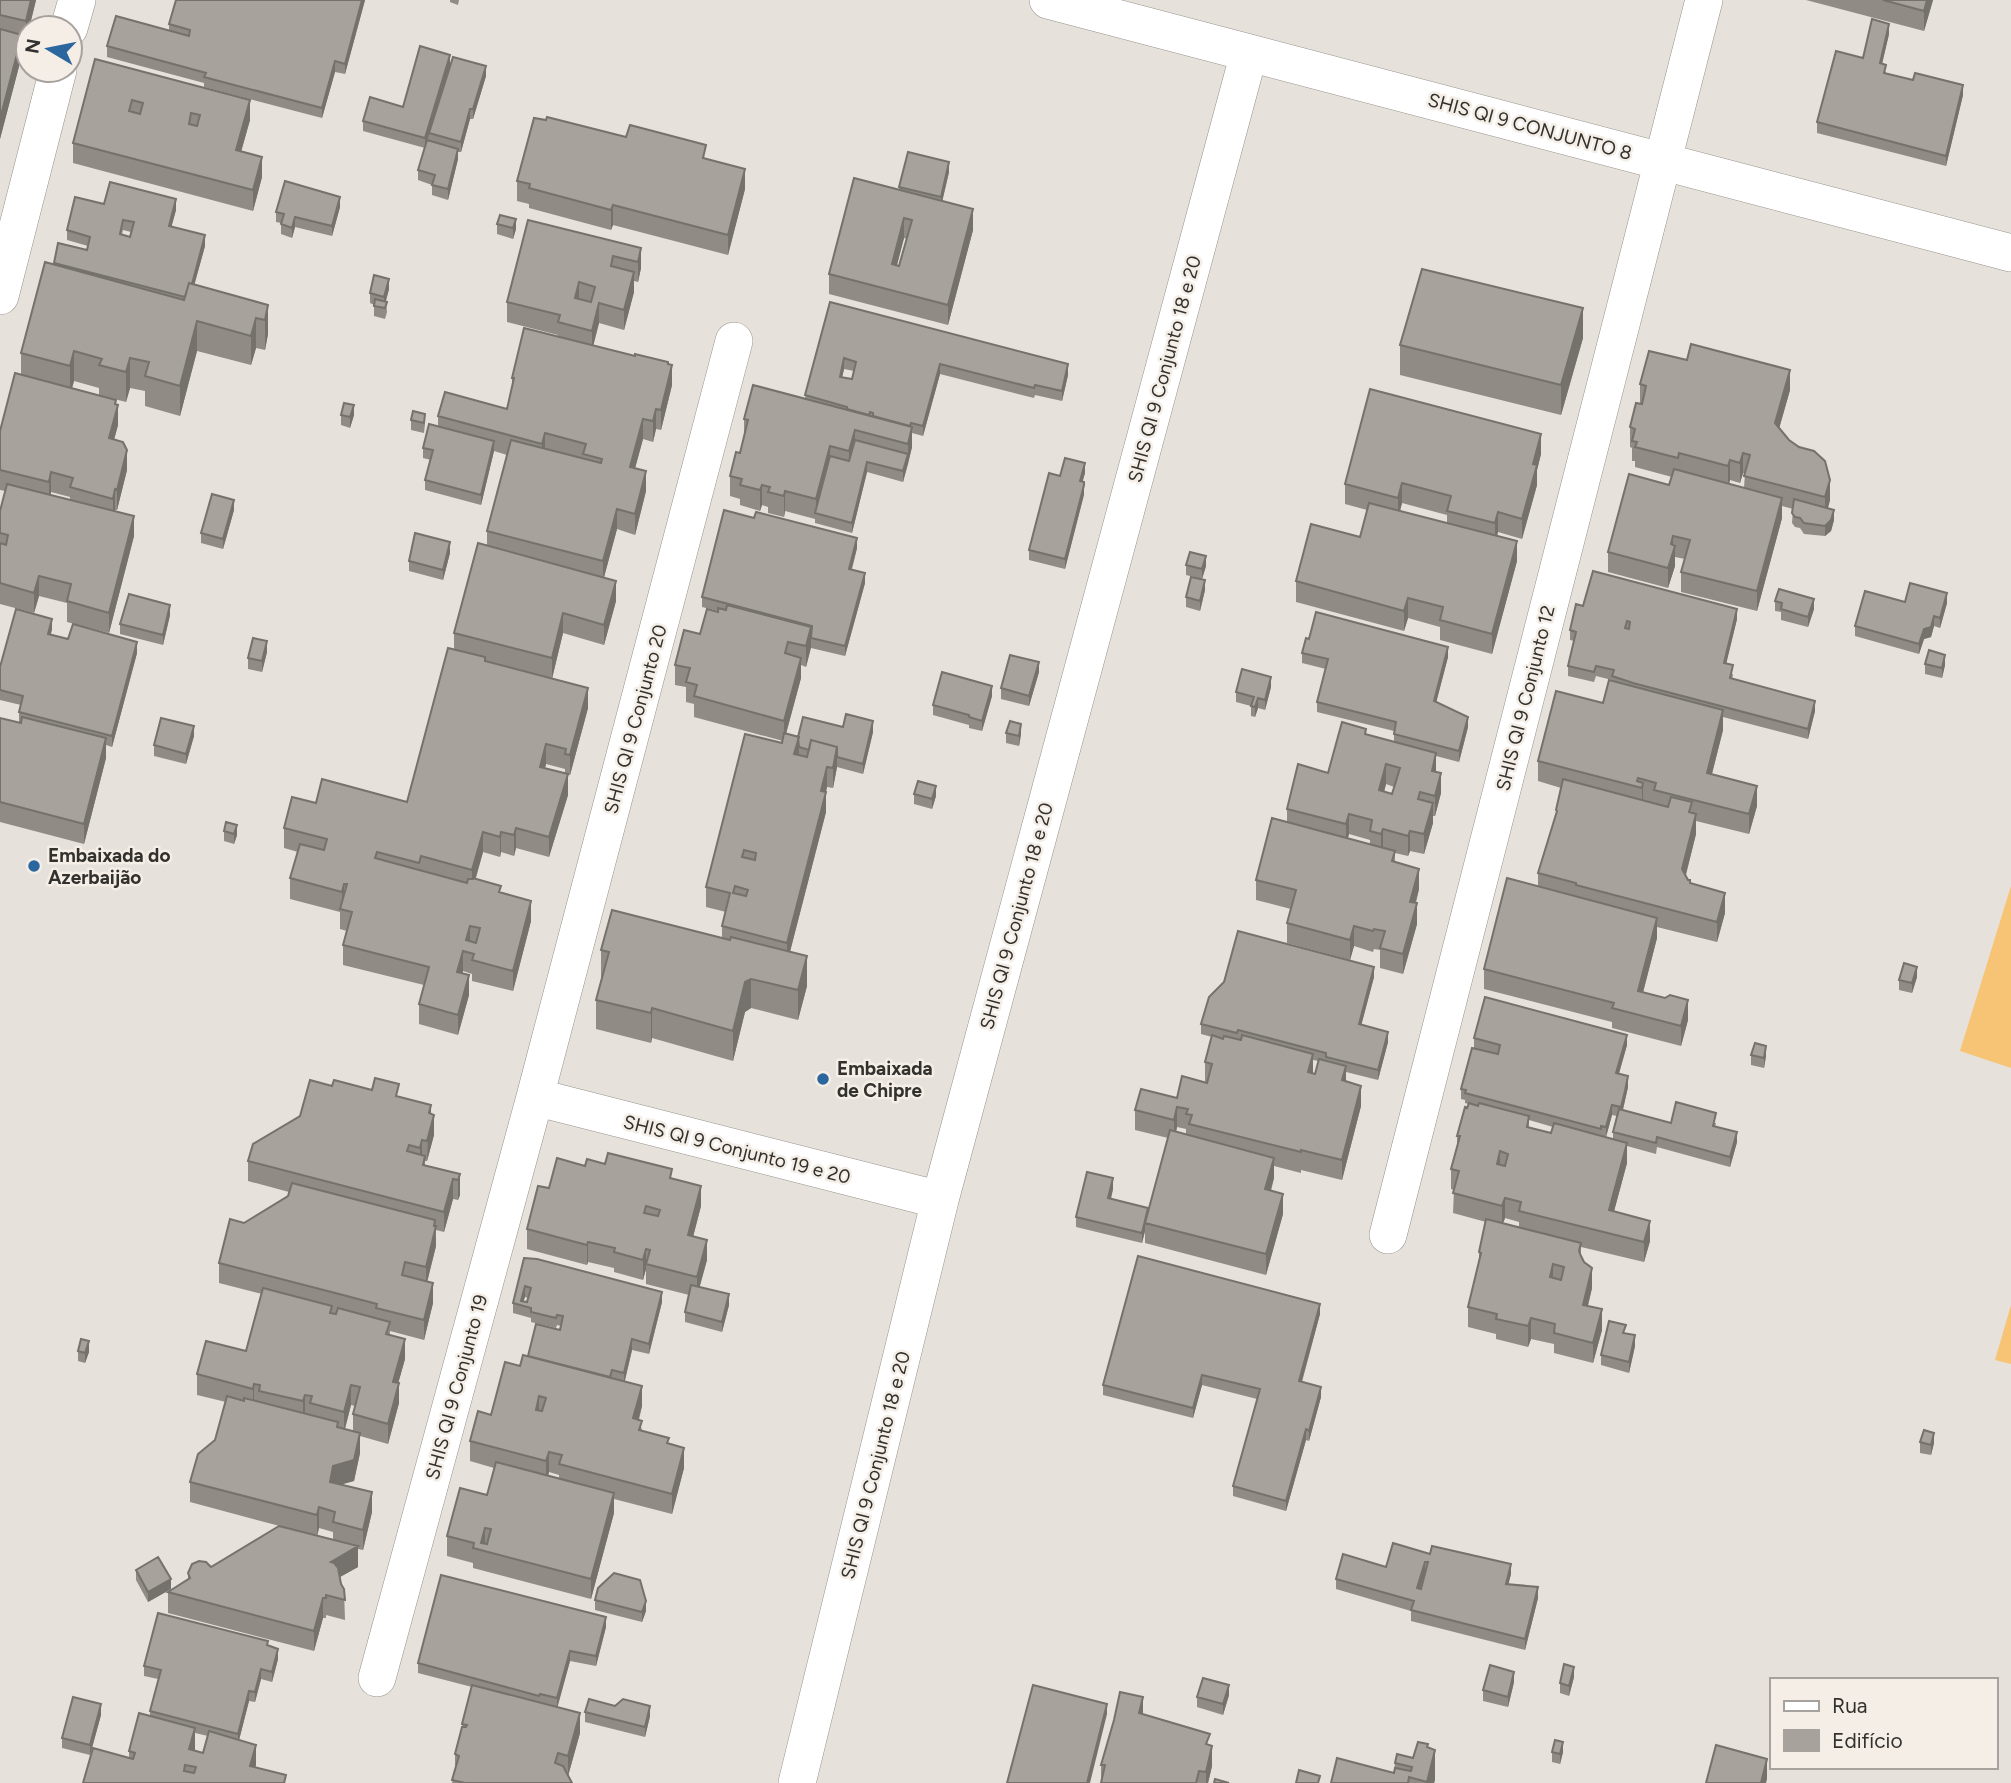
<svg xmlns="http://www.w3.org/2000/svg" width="2011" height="1783" viewBox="0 0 2011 1783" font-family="Figtree,sans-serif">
<rect width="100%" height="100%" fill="#e6e1da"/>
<path fill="#f7c475" d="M2011 886V1068L1960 1051Z
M2011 1305V1364L1995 1360Z"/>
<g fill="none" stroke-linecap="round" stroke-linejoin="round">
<defs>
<path id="minor" d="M1048 0 2011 253
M69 28 77 0
M0 296 58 70
M535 1097 940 1200
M1388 1235 1704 0
M377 1678 535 1097 734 341
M797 1783 940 1200 1249 53"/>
</defs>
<use href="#minor" stroke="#98938c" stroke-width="38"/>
<use href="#minor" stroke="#fff" stroke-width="37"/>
</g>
<path fill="#908b85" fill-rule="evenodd" d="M0 0H36L26 42 22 41V55L0 139Z
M365 0 345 74 335 72 322 118 204 87V83L107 57V46L169 31V24Z
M450 0H459L458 5 450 2Z
M1806 0H1933L1924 31Z
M1889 34 1882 63 1886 73 1963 95 1946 166 1817 133V122L1863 58Z
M95 59 250 120 241 151 262 177 253 211 73 163V143Z
M450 65 438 104 486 76 473 119H470L461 152H458V159L448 200 432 195V185L418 180V170L425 148 363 131V121L403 107Z
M706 158 745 189 728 255 613 225 611 230 529 208V204L517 201V181Z
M949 172 942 201 973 230 948 325 829 294V274L899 190V187ZM904 238 907 239 899 266 897 265Z
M104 204 176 210 171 227 205 246 194 285 268 305V334L265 350 256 348 251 365 197 351 180 416 145 406V391L130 388 126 402 99 395V388L74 381 72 388 116 404 118 425 114 440 127 470 117 510H115V511L134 536 109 633 67 622V603L39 596 34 613 0 604V511L5 491 0 490V431L21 375V353L54 265 58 243 87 250 88 246 67 240V230ZM123 230 131 232 130 237 122 234ZM51 492 70 497V500L51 495Z
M340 207 332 236 295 227 292 238 281 234V223L276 222V212Z
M528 220 641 248V268L638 282 634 281V292L624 330 599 323 593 345 672 385 661 430 656 429 653 442 643 439 635 468 646 491 635 535 617 529 604 577 616 601 604 645 563 633 552 678 588 708 570 775H568V795L549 857 516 848 514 856 501 852 500 857 483 852 476 878 501 893 531 921 513 991 472 981V974L463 971 462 973 469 995 458 1035 419 1024V1004L424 985 343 965V945L347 931 340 929V912L290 899V878L298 852 284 848V828L316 803 407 802 454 649V633L487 546V531L507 455 494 451 481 505 425 490V480L431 460 423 458V448L438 427V416L507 409 512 389V378L558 336V335L507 322V302ZM546 764 565 769V774L545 768Z
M497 224 516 229 513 239 497 234Z
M389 289 386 301 387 312 385 319 374 316V305L370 303V293Z
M830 302 1068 375 1062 401 1035 395 1034 398 940 374 923 436 912 433V447L903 482 867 472 852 533 815 523V519L785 511 784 517 768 513V507L762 505 760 511 740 505V499L730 496V476L740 453 744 435V419L805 398ZM844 369 854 371 852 379 842 377Z
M1583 338 1561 415 1400 375V345Z
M1640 384 1790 390 1779 428 1830 500 1828 508 1834 520 1831 531 1825 536 1804 534 1800 528 1795 527 1792 523 1793 509 1782 506V518L1757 611 1681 592V572L1685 559 1675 557V566L1668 588 1608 572V552L1669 485 1672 477 1635 467V461H1632V448L1630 447V427L1640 403ZM1743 473H1745L1744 488 1729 484 1730 480 1740 483Z
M413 411 425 424 424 433 411 430V420Z
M341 415H354L350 428 341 425Z
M1541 454 1537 470V485L1522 539 1498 532 1497 536 1517 561 1492 654 1440 640V627L1408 618 1404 631 1296 602V581L1360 537 1367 510 1345 504V484ZM1402 503 1447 515V523L1400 511Z
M1085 473 1082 482 1084 493 1065 569 1029 560V550L1060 476Z
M234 510 223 549 201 543V533Z
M857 548 852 569 865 583 845 656 811 648 806 667 801 665V678L786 734 798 737 843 727 873 732 863 774 837 767 833 788 827 787 826 792V812L790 952 807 986 798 1020 751 1008 745 1012 733 1061 652 1038 651 1043 596 1029V1000L601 980V950L722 938V926L726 912 706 907V887L782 743 783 741 694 717V704L686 702V687L675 685V665L718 611 702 607V597Z
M450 553 443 580 409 571V561Z
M1186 565 1206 566 1202 579 1186 575Z
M1205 590 1200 611 1186 607V597Z
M1775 601 1814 609 1808 627 1781 620V612L1775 611Z
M1905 602 1947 603 1940 628 1934 626 1931 637 1924 639 1919 654 1855 636V626Z
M1583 606 1737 619 1726 663 1733 675 1732 679 1815 711 1808 739 1723 717V730L1712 774 1757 806 1749 834 1696 821V834L1686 875 1690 883 1725 913 1717 942 1657 927V938L1643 993 1688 1020 1681 1046 1612 1028V1022L1484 989V969L1538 886V873L1556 816V810L1561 788 1538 781V761L1603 703 1612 680 1596 676 1594 682 1568 676V666L1574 641 1570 640V630Z
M170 615 163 645 120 634V624Z
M52 629 51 634 68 639 137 653 112 747 106 745V758L84 844 0 822V718L21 723 19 722V712L21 705 0 700V667Z
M267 652 262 672 248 669V658Z
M1302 653 1448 657 1436 702 1468 727 1459 762 1436 756V772L1441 793 1435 816H1433V823L1424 854 1410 851 1408 856 1395 853V862L1419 889 1416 903 1417 924 1403 974 1380 968V950L1374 949 1373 952 1354 946 1350 960 1287 943V923L1291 909 1256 900V880L1287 822V809L1328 773 1366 735 1394 742V731L1317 712V702L1326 669 1302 663ZM1386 784 1394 787 1392 794 1384 792ZM1349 834 1370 840V844L1348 838Z
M1925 664 1945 665 1942 678 1925 674Z
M1039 672 1029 706 1001 699V688Z
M1271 687 1265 710 1258 708 1255 717 1251 716V706L1236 702V692Z
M992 696 982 731 969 728V725L933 715V705Z
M1006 733 1021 734 1019 746 1006 743Z
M194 736 186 764 154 756V745Z
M914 794 936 796 932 809 914 804Z
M237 825V835L234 844 224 841V831Z
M1374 977 1361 1025 1388 1042 1378 1080 1346 1072V1081L1361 1106 1342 1180 1301 1170V1173L1274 1166V1178L1271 1191 1283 1214 1266 1275 1145 1243V1231L1142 1243 1076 1227V1217L1113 1189 1111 1199 1148 1211 1168 1138 1135 1130V1110L1177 1098 1205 1082V1062L1212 1037 1201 1034V1024ZM1313 1060 1318 1061 1315 1074H1313ZM1177 1127 1186 1129V1134L1176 1132Z
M1917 977 1912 993 1899 990V980Z
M1474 1038 1627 1045 1619 1074 1628 1087 1623 1110 1671 1123H1716L1715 1127 1737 1142 1730 1167 1657 1147 1656 1154 1627 1146V1163L1614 1211 1650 1241 1644 1262 1581 1247V1257L1592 1288 1588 1306 1602 1330 1593 1363 1554 1353V1344L1531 1339 1528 1347 1496 1339V1334L1468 1327V1307L1479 1262V1252L1486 1222 1453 1213 1454 1190 1451 1189V1169L1457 1145V1136L1468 1104 1465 1103V1100L1461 1099V1089L1474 1048ZM1612 1115 1617 1116 1613 1132V1139L1606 1137ZM1529 1120 1553 1127 1551 1133 1529 1127ZM1505 1218 1519 1222V1227L1503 1223Z
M1751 1055 1766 1056 1764 1068 1751 1065Z
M332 1086 399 1097 431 1114 434 1135 427 1161H425V1165L460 1174V1195L458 1200 453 1199 444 1232 436 1230V1246L427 1281 433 1303 424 1340 390 1331V1335L405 1359 398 1383 399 1403 388 1444 360 1436V1453L354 1481 341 1484 372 1512 363 1550 358 1549V1567L340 1577 341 1584 344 1589 345 1620 326 1615V1618H323L314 1651 168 1613V1592L188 1580V1573L211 1567 333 1540V1532L319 1528 317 1536 190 1502V1482L215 1440 226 1402 197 1395V1374L246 1351 262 1294 219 1283V1263L244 1223 288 1196 289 1192 248 1181V1161L300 1116ZM351 1405 355 1406 353 1414V1431L345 1429Z
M605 1164 672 1178 701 1206 693 1237 707 1260 699 1287 729 1305 722 1332 685 1322V1312L689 1295 646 1284V1269L643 1280 614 1272V1268L588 1262 587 1265 527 1249V1229L549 1188 585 1166Z
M524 1258 662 1302 649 1354 632 1350 625 1381 642 1406 639 1420 642 1430 669 1443 684 1468 672 1514 614 1499V1513L591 1599 473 1568V1563L447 1556V1536L487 1495 494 1468 470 1461V1441L491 1415 520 1366 528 1356 560 1330 561 1326 557 1325 556 1328 531 1322V1318L513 1313V1303ZM525 1297 528 1298 527 1302H523ZM549 1472 559 1475V1479L548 1476Z
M1320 1314 1302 1382 1321 1397 1309 1441 1306 1440 1286 1511 1233 1496V1486L1257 1399 1202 1385 1193 1418 1103 1395V1385Z
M1626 1333 1635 1346 1629 1373 1601 1365V1355Z
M78 1351 89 1352 85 1363 78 1361Z
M1920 1442 1934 1443 1931 1455 1920 1453Z
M1430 1554 1511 1574 1508 1584 1538 1598 1525 1650 1411 1621V1611L1336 1589V1579Z
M136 1570 171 1589 148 1602 136 1580Z
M595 1600 646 1611 642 1622 595 1610Z
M606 1627 596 1666 570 1661 557 1707 580 1733 568 1776 572 1783H452L455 1770V1754L472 1687 418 1673V1663Z
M268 1646 278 1659 272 1682 261 1679 255 1702 249 1701 239 1740 256 1765 255 1767 286 1783H83L129 1758V1751L150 1716V1711L158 1679 144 1676V1666ZM195 1733 208 1736 203 1753 195 1750Z
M1574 1677 1569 1696 1560 1693V1683Z
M1514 1682 1508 1707 1483 1701V1690Z
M1229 1695 1223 1715 1197 1707V1697Z
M585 1712 650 1716 645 1737 585 1722Z
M101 1715 90 1755 62 1748V1738Z
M1143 1715 1210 1745 1212 1766 1208 1783H1101V1765Z
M1428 1748 1435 1780 1434 1783H1331L1394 1773 1395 1763 1413 1758Z
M1552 1752H1563L1560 1764 1552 1762Z"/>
<path fill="#75716c" d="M31 0H36L29 28H28L26 42V21Z
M362 0H365L345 74V64Z
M1927 0H1933L1924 31V11Z
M1889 24V34L1880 73V63Z
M22 35V55L0 139V119Z
M450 55V65L425 148V138Z
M335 61V72L322 118V108Z
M486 66V76L473 119V109Z
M1963 85V95L1946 166V156Z
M250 100V120L236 170V150Z
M470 109V119L461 152V142Z
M458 149V159L448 200V189Z
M262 157V177L253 211V190Z
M949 162V172L941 207V197Z
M745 169V189L728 255V235Z
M340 197V207L332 236V226Z
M176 199V210L169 236V226Z
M613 205V225L611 230V210Z
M973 209V230L948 325V305Z
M295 217V227L292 238V228Z
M904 218V238L892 284V264Z
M516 219V229L513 239V228Z
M205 235V246L188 308V298Z
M641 248V268L638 282V262Z
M634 272V292L624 330V310Z
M389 279V289L384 307V297Z
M579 282V303L575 298Z
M599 303V323L592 351V331Z
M268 305V334L265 350V320Z
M1583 308V338L1561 415V385Z
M256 318V348L251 365V336Z
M197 321V351L180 416V386Z
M74 351V381L70 395V366Z
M130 358V388L126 402V372Z
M844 358V369L840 387V377Z
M940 364V374L923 436V426Z
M1068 364V375L1062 401V391Z
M672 365V385L661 430V410Z
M1790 370V390L1775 443V423Z
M116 400V411L118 405V425L109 458V438Z
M354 405V415L350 428V417Z
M656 409V429L653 442V421Z
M643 419V439L630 487V467Z
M911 423 910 434 912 427V447L908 464V444Z
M855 430V450L849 471V451Z
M545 433V453L542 464V444Z
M1541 434V454L1537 470V485L1522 539V519L1533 464Z
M494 441V451L481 505V495Z
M830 446V466L816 513V499Z
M127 450V470L117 510V490Z
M1743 453V473L1740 483V463Z
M908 454V464L903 482V471Z
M1730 460V480L1728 486V466Z
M867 462V472L852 533V523Z
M1085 463V473L1080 491V481Z
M646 471V491L635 535V514Z
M51 472V492L49 502V482Z
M1830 480V500L1825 518V497Z
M1084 482V495L1065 569V559Z
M1402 483V503L1398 518V498Z
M762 485V505L760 511V490Z
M115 489V510L113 519V499Z
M785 491V511L784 517V496Z
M1782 498V518L1757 611V591Z
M234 500V510L223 549V539Z
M617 509V529L603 581V561Z
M1834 510V520L1831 531 1825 536V526Z
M1498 512V532L1495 544V523Z
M134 516V536L109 633V613Z
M1673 536V551L1675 546V566L1668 588V568Z
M857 538V548L849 579V569Z
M1517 541V561L1492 654V634Z
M450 542V553L443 580V570Z
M1206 556V566L1202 579V569Z
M865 573V583L845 656V646Z
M39 576V596L34 613V593Z
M1205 580V590L1200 611V601Z
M616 581V601L604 645V625Z
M1947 593V603L1940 628V618Z
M1408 598V618L1404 631V611Z
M1814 599V609L1808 627V617Z
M170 605V615L163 645V635Z
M1737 609V619L1724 673V663Z
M563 613V633L552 679V658Z
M1934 616V626L1931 637 1924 639 1919 654V644L1924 629Z
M52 619V629L48 644V634Z
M811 627V647L806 667V646Z
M267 641V652L262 672V661Z
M137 642V653L112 747V736Z
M1448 647V657L1434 711V701Z
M1945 655V665L1942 678V668Z
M801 658V678L784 741V721Z
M1039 662V672L1029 706V696Z
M1271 677V687L1265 710V700Z
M992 686V696L982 731V721Z
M588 688V708L570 775V755Z
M1258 698V708L1255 717V707Z
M1815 701V711L1808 739V729Z
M1723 710V730L1707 793V773Z
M1468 717V727L1459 762V751Z
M873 721V732L863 774V764Z
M1021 724V734L1019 746V736Z
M194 726V736L186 764V754Z
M799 737V757L794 754Z
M106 738V758L84 844V824Z
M546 744V764L540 787V767Z
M837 747V767L833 788V768Z
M1436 753V773L1432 771Z
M1386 764V784L1379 811V790Z
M827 767V787L821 811V791Z
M1441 773V793L1435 816V796Z
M568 774V795L549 857V837Z
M1643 783V803L1642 809V788Z
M936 786V796L932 809V799Z
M1757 786V806L1749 834V814Z
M826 792V812L787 963V943Z
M1433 803V823L1424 854V834Z
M1349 814V834L1346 844V824Z
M1696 814V834L1682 889V869Z
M237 825V835L234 844V834Z
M516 828V848L514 856V835Z
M1383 829V849L1381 854V834Z
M1410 831V851L1408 856V836Z
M483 832V852L472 890V870Z
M501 832V852L500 857V837Z
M1419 869V889L1410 922V902Z
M344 884V904L342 910V892Z
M1725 893V913L1717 942V922Z
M531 901V921L513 991V971Z
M1417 903V924L1403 974V954Z
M1657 918V938L1638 1011V991Z
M470 926V946L466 940Z
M1354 926V946L1350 960V940Z
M463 951V971L457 992V972Z
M807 956V986L798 1020V990Z
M1374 967V977L1359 1034V1024Z
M1917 967V977L1912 993V983Z
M469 975V995L458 1035V1015Z
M751 979V1008L745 1012 733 1061V1031L745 982Z
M1688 1000V1020L1681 1046V1026Z
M652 1008V1038L651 1043V1013Z
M1388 1032V1042L1378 1080V1070Z
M1627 1035V1045L1616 1083V1073Z
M1766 1046V1056L1764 1068V1058Z
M1313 1054V1074L1308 1072Z
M1346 1066V1086L1342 1080Z
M1628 1076V1087L1621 1117V1107Z
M1361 1086V1106L1342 1180V1160Z
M431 1105V1126L434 1115V1135L427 1161 429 1113Z
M1612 1105V1115L1606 1137V1127Z
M1177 1107V1127L1174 1140V1120Z
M1737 1132V1142L1730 1167V1157Z
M422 1140V1160L420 1168V1148Z
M1627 1143V1163L1609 1230V1210Z
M1500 1151V1171L1497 1164Z
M1274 1158V1178L1265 1209V1189Z
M460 1174V1195L458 1200V1180Z
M1113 1178V1189L1108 1209V1198Z
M453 1179V1199L444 1232V1212Z
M701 1186V1206L688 1256V1235Z
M1283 1194V1214L1266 1275V1254Z
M1505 1198V1218L1502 1226V1206Z
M435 1220 436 1246 426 1287V1267Z
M1650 1221V1241L1644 1262V1242Z
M1145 1223V1231L1142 1243V1233Z
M707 1240V1260L697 1297V1277Z
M588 1242V1262L587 1265V1245Z
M646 1249V1269L643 1280V1260Z
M1553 1264V1284L1550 1277Z
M1592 1268V1288L1583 1325V1305Z
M433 1283V1303L424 1340V1320Z
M525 1286V1297L522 1305 521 1301Z
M662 1292V1302L649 1354V1344Z
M729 1294V1305L722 1332V1322Z
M1320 1304V1314L1299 1391V1381Z
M1602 1309V1330L1593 1363V1343Z
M1531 1318V1339L1528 1347V1326Z
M1635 1335V1346L1629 1373V1362Z
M405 1339V1359L393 1402V1382Z
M632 1339V1350L624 1383V1373Z
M89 1341V1352L85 1363V1353Z
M1202 1375V1385L1193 1418V1408Z
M399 1383V1403L388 1444V1424Z
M254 1384V1404L253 1409V1389Z
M351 1385V1405L344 1432V1412Z
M642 1386V1406L633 1438V1418Z
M1321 1387V1397L1309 1441V1431Z
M305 1395V1415L303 1422V1401Z
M539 1396V1416L536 1410Z
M1306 1429V1440L1286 1511V1501Z
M360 1433V1453L354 1481 333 1487 330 1482 333 1466Z
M1934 1433V1443L1931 1455V1445Z
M684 1448V1468L672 1514V1494Z
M549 1452V1472L546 1482V1461Z
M372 1492V1512L363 1550V1530Z
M614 1493V1513L591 1599V1579Z
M319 1507V1528L317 1536V1515Z
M485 1528V1548L481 1543Z
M358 1546V1567L331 1582V1562Z
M1425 1562V1572L1417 1598V1588Z
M1511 1564V1574L1506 1594V1584Z
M171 1579V1589L148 1602V1592Z
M1538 1587V1598L1525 1650V1639Z
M323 1598V1618L314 1651V1631Z
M646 1601V1611L642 1622V1612Z
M606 1617V1627L596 1666V1656Z
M278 1649V1659L272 1682V1672Z
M570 1651V1661L557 1709V1698Z
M1574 1667V1677L1569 1696V1686Z
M261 1669V1679L255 1702V1692Z
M1514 1672V1682L1508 1707V1697Z
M1229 1685V1695L1223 1715V1704Z
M249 1691V1701L238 1744V1734Z
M1143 1697V1717L1139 1713Z
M101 1704V1715L90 1755V1745Z
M1107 1704V1714L1090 1783H1087Z
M650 1706V1716L645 1737V1727Z
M580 1713V1733L568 1776V1756Z
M195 1728V1749L190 1766 189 1749Z
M1563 1742V1752L1560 1764V1754Z
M256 1745V1765L251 1783 250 1766Z
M1212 1746V1766L1208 1783H1206V1772Z
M1435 1750V1780L1434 1783H1427Z
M1767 1759V1779L1766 1783H1761Z"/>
<path fill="#a7a29b" stroke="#75716c" stroke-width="2" fill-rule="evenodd" d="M0 0H31L26 21 0 15Z
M176 0H362L345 64 335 61 322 108 204 77 206 73 107 46 116 16 189 36 190 30 169 24Z
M1883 0H1927L1924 11Z
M1872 19 1889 24 1880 63 1886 65 1884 73 1913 80 1915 73 1963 85 1946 156 1817 122 1836 51 1863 58Z
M0 29 22 35 0 119Z
M420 46 450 55 425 138 363 121 370 97 403 107Z
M453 57 486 66 473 109H470L461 142 429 133Z
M95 59 250 100 236 150 262 157 253 190 73 143ZM132 100 143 103 140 114 129 111ZM191 113 200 115 197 126 189 124Z
M547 117 626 137 630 125 706 145 703 158 745 169 728 235 613 205 611 210 529 188 530 184 517 181 534 118 546 120Z
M427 140 458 149 448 189 432 185 435 175 418 170Z
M908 152 949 162 941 197 899 187Z
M854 178 973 209 948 305 829 274ZM904 218 912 220 899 266 892 264Z
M285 181 340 197 332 226 295 217 292 228 281 224 284 214 276 212Z
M110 182 176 199 169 226 205 235 192 284 189 283 185 297 54 263 58 243 87 250 90 237 67 230 75 197 104 204ZM123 220 134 222 130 237 120 234Z
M500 215 516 219 513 228 497 224Z
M528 220 641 248 638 262 613 256 611 266 634 272 624 310 599 303 592 331 558 322 560 315 507 302ZM579 282 595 287 591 302 575 298Z
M45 262 184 300 189 283 268 305 265 320 256 318 251 336 197 321 180 386 145 376 149 362 130 358 126 372 99 365 102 359 74 351 70 366 21 353Z
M1422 269 1583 308 1561 385 1400 345Z
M374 275 389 279 384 297 370 293Z
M375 299 387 302 385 308 374 306Z
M830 302 1068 364 1062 391 1035 385 1034 388 940 364 923 426 911 423 910 426 873 416V413L870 412 869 415 847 409V407L805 395ZM844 358 856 362 852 379 840 377Z
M524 328 635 356V354L668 362V364L672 365 661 410 656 409 653 421 643 419 630 467 646 471 635 514 617 509 603 561 487 531 511 440 601 463 602 459 583 454 586 444 545 433 542 444 438 416 445 392 507 409 514 378H512Z
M1691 344 1790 370 1775 423 1789 440 1799 447 1814 451 1825 461 1830 480 1825 497 1744 476 1750 455 1743 453 1740 463 1730 460 1728 466 1679 453 1678 458 1635 447 1637 442 1632 441 1635 429 1630 427 1636 403 1642 404 1646 386 1640 384 1649 351 1687 360Z
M15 373 116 400 115 404 118 405 109 438 123 442 127 450 117 490 115 489 113 499 70 487 73 478 51 472 49 482 0 470V431Z
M753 385 912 427 908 444 855 430 849 451 830 446 816 499 785 491 784 496 768 492 770 487 762 485 760 490 740 485 742 479 730 476 736 452 740 453 748 420 744 419Z
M1370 389 1541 434 1533 464 1537 465 1522 519 1498 512 1495 523 1447 511 1451 496 1402 483 1398 498 1345 484Z
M344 403 354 405 350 417 341 415Z
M413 411 425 414 424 423 411 420Z
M429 424 494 441 481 495 425 480 433 450 423 448Z
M855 440 908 454 903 471 867 462 852 523 815 513 830 456 849 461Z
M1065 458 1085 463 1080 481 1084 482V485L1065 559 1029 550 1049 473 1060 476Z
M1674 469 1782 498 1757 591 1681 572 1690 540 1673 536 1671 544 1675 546 1668 568 1608 552 1629 474 1669 485Z
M7 484 134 516 109 613 67 601 71 584 39 576 34 593 0 583V543L6 545 8 535 0 533V511Z
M212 494 234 500 223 539 201 533Z
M1794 499 1834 510 1831 520 1825 526 1804 523 1800 518 1795 517 1792 513Z
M1369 503 1517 541 1492 634 1440 620 1443 607 1408 598 1404 611 1296 581 1311 524 1360 537Z
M724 510 754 518 756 512 857 538 849 569 865 573 845 646 811 638 812 626 702 597Z
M415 533 450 542 443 570 409 561Z
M478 543 616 581 604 625 563 613 552 658 454 633Z
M1190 552 1206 556 1202 569 1186 565Z
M1593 571 1737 609 1724 663 1733 665 1730 678 1815 701 1808 729 1633 683 1612 676 1614 670 1596 666 1594 672 1568 666 1576 632 1570 630 1576 604 1583 606ZM1627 621 1630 622 1629 629 1625 628Z
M1191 577 1205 580 1200 601 1186 597Z
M1910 583 1947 593 1940 618 1934 616 1931 627 1924 629 1919 644 1855 626 1865 591 1905 602Z
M1779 589 1814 599 1808 617 1781 609 1782 603 1775 601Z
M129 594 170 605 163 635 120 624Z
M727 605 811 627 806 646 788 642 785 653 801 658 784 721 694 696 697 685 686 682 690 668 675 665 684 630 700 634 707 609 718 612V608L726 610Z
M16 609 52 619 48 634 68 639 73 624 137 642 112 736 19 712 23 696 0 690V667Z
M1316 612 1448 647 1434 701 1468 717 1459 751 1394 734 1396 722 1317 702 1328 659 1302 653 1306 638 1309 639Z
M253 638 267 641 262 661 248 658Z
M448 648 485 657V661L588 688 570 755 565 754 566 749 546 744 540 767 568 774 549 837 516 828 514 835 501 832 500 837 483 832 472 870 421 856 419 863 377 852 375 858 467 883 468 879H473V878L501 886 499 892 531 901 513 971 472 960 474 954 463 951 457 972 469 975 458 1015 419 1004 429 967 343 945 352 912 340 909 347 884H344L342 892 290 878 300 844 324 850 327 839 284 828 292 797 316 803 322 779 407 802ZM470 926 480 928 476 943 466 940Z
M1929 650 1945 655 1942 668 1925 664Z
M1010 655 1039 662 1029 696 1001 688Z
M1242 669 1271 677 1265 700 1258 698 1255 707 1251 706 1254 697 1236 692Z
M942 672 992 686 982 721 969 717V715L933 705Z
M1609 680 1723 710 1707 773 1757 786 1749 814 1654 790 1656 783 1638 778 1637 781 1643 783 1642 788 1538 761 1556 691 1603 703Z
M846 714 873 721 863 764 837 757V747L811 740 809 750 799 747 798 737 803 717 843 727Z
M22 717 106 738 84 824 0 802V718L21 723Z
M161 718 194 726 186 754 154 745Z
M1010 721 1021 724 1019 736 1006 733Z
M1342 722 1366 729 1365 734 1436 753 1432 771 1441 773 1435 796 1420 792 1418 799 1433 803 1424 834 1410 831 1408 836 1383 829 1381 834 1370 831 1372 820 1349 814 1346 824 1287 809 1298 764 1328 773ZM1386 764 1400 768 1392 794 1379 790Z
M784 733 799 737 794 754 807 757 811 740 837 747 833 768 827 767 821 791 826 792 787 943 722 926 730 893 706 887 745 734 782 743ZM744 850 756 853 755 860 742 857ZM735 886 748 890 746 896 733 893Z
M1563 779 1668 807 1671 797 1692 802 1689 812 1696 814 1682 869 1688 880H1690V883L1725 893 1717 922 1576 885V883L1538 873 1557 811 1556 810Z
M918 781 936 786 932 799 914 794Z
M1272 818 1395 851 1392 861 1419 869 1410 902 1417 903 1403 954 1380 948 1385 931 1374 929 1373 931 1354 926 1350 940 1287 923 1296 890 1256 880Z
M226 822 237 825 234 834 224 831Z
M1507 878 1657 918 1638 991 1665 998 1670 995 1688 1000 1681 1026 1612 1008 1614 1003 1484 969Z
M612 910 730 940 731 937 807 956 798 990 751 979 745 982 733 1031 652 1008 651 1013 596 1000 609 952 601 950Z
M1238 931 1374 967 1359 1024 1388 1032 1378 1070 1326 1057V1053L1238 1030 1237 1033 1201 1024 1209 997 1224 982Z
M1904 963 1917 967 1912 983 1899 980Z
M1485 997 1627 1035 1616 1073 1628 1076 1625 1091 1621 1107 1612 1105 1606 1127 1601 1126V1129L1465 1093 1466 1090 1461 1089 1472 1048 1498 1054 1500 1045 1474 1038Z
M1212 1035 1223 1039 1224 1036 1241 1040 1242 1035 1313 1054 1308 1072 1315 1074 1319 1059 1346 1066 1342 1080 1361 1086 1342 1160 1301 1150V1152L1189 1124 1192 1115 1186 1114 1188 1109 1177 1107 1174 1120 1135 1110 1141 1089 1177 1098 1182 1076 1207 1083 1212 1064 1205 1062Z
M1755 1043 1766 1046 1764 1058 1751 1055Z
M375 1078 399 1084 396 1096 431 1105 429 1113 434 1115 427 1141 422 1140 420 1148 409 1145 407 1151 425 1156 423 1165 460 1174 458 1180 453 1179 444 1212 248 1161 253 1144 300 1116 310 1080 332 1086 334 1080 372 1090Z
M1676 1102 1716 1113 1713 1126 1737 1132 1730 1157 1657 1137 1656 1143 1613 1132 1619 1109 1671 1123Z
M1469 1103 1478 1106 1479 1103 1529 1116 1527 1127 1551 1133 1554 1123 1627 1143 1609 1210 1650 1221 1644 1242 1519 1211 1521 1202 1505 1198 1502 1206 1453 1193 1459 1171 1451 1169 1460 1136H1457L1465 1107 1467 1108ZM1500 1151 1508 1154 1505 1166 1497 1164Z
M1170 1130 1274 1158 1265 1189 1283 1194 1266 1254 1145 1223Z
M608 1153 672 1169 670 1178 701 1186 688 1235 707 1240 697 1277 646 1264 650 1250 646 1249 643 1260 614 1252 615 1248 588 1242 587 1245 527 1229 538 1186 549 1188 557 1158 585 1166 587 1159 605 1164ZM646 1206 660 1210 658 1216 644 1213Z
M1087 1172 1113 1178 1108 1198 1148 1208 1142 1233 1076 1217Z
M292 1183 435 1220 434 1226H436L426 1267 405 1262 402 1275 433 1283 424 1320 376 1308 377 1304 343 1295 219 1263 230 1219 244 1223 288 1196Z
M1486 1219 1581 1243 1579 1251 1581 1256 1584 1262 1592 1268 1583 1305 1602 1309 1593 1343 1554 1333 1555 1324 1531 1318 1528 1326 1496 1319 1497 1314 1468 1307 1481 1253 1479 1252ZM1553 1264 1564 1267 1561 1280 1550 1277Z
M1138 1256 1320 1304 1299 1381 1321 1387 1309 1431 1306 1429 1286 1501 1233 1486 1260 1389 1202 1375 1193 1408 1103 1385Z
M524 1258 537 1259 662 1292 649 1344 632 1339 624 1373 612 1370 610 1377 528 1356 536 1324 560 1330 563 1316 557 1315 556 1318 531 1312V1308L513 1303ZM525 1286 531 1288 527 1302 521 1301Z
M691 1285 729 1294 722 1322 685 1312Z
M263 1288 332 1306 330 1313 336 1314 338 1308 390 1322 386 1334 405 1339 393 1382 399 1383 388 1424 353 1414 360 1387 351 1385 344 1412 310 1403 312 1396 305 1395 303 1401 259 1391 260 1385 254 1384 253 1389 197 1374 206 1341 246 1351Z
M1609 1321 1626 1325 1623 1333 1635 1335 1629 1362 1601 1355Z
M81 1339 89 1341 85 1353 78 1351Z
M523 1355 642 1386 633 1418 642 1421 639 1430 669 1438 667 1443 684 1448 672 1494 559 1464 562 1455 549 1452 546 1461 470 1441 478 1411 491 1415 505 1362 520 1366ZM539 1396 546 1398 542 1411 536 1410Z
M227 1396 244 1401V1398L338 1422 337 1427 360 1433 354 1460 333 1466 330 1482 372 1492 363 1530 333 1522 335 1512 319 1507 317 1515 190 1482 198 1454 215 1440Z
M1924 1430 1934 1433 1931 1445 1920 1442Z
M496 1462 614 1493 591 1579 473 1548 474 1543 447 1536 460 1488 487 1495ZM485 1528 491 1529 487 1544 481 1543Z
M279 1526 358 1546 331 1562 334 1563 338 1568 341 1584 344 1589 345 1600 326 1595V1598H323L314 1631 168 1592 190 1578 188 1573 192 1564 199 1561 206 1562 211 1567Z
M1393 1543 1430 1554 1432 1546 1511 1564 1506 1584 1538 1587 1525 1639 1411 1610 1414 1601 1336 1579 1343 1554 1386 1567ZM1425 1562H1428L1421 1589 1417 1588Z
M158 1557 171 1579 148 1592 136 1570Z
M614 1573 640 1580 646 1601 642 1612 595 1600 598 1588Z
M441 1575 606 1617 596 1656 570 1651 557 1698 540 1694 539 1696 418 1663Z
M158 1613 268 1641 267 1645 278 1649 272 1672 261 1669 255 1692 249 1691 238 1734 150 1711 161 1670 144 1666Z
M1564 1664 1574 1667 1569 1686 1560 1683Z
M1490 1665 1514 1672 1508 1697 1483 1690Z
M1203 1678 1229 1685 1223 1704 1197 1697Z
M472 1685 580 1713 568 1756 558 1753 555 1763 563 1766 572 1783H465L452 1780 459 1756 455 1754 462 1727H466L467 1725 462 1724Z
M1033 1685 1107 1704 1087 1783H1007Z
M1120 1692 1143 1697 1139 1713 1210 1734 1206 1744 1212 1746 1206 1772 1199 1771 1196 1783H1101L1105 1765H1101L1114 1720Z
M73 1697 101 1704 90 1745 62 1738Z
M589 1699 615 1706 623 1699 650 1706 645 1727 585 1712Z
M139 1713 195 1728 189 1749 203 1753 209 1731 256 1745 250 1766 286 1775 284 1783H83L93 1748 133 1759 135 1753 129 1751ZM185 1765 196 1767 194 1773 184 1771Z
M1555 1740 1563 1742 1560 1754 1552 1752Z
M1418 1742 1428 1744 1427 1747 1435 1750 1427 1782 1409 1777 1408 1783H1331L1337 1758 1394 1773 1395 1768 1411 1771 1412 1767 1395 1763 1397 1754 1413 1758Z
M1716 1745 1767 1759 1761 1783H1706Z
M1299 1770 1320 1776 1318 1783H1296Z
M1215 1779 1229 1783H1214Z"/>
<g fill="#2c669e" stroke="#f4eee7" stroke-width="2.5">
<circle cx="34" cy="866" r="7"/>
<circle cx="823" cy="1079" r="7"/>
</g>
<g text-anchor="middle" stroke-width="5" stroke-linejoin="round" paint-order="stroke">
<g font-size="19" fill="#33312e" stroke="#f4eee7">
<text transform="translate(1530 126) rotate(15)" y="7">SHIS QI 9 CONJUNTO 8</text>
<text transform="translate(1164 369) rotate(-75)" y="7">SHIS QI 9 Conjunto 18 e 20</text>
<text transform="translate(1525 698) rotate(-76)" y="7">SHIS QI 9 Conjunto 12</text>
<text transform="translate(635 719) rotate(-75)" y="7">SHIS QI 9 Conjunto 20</text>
<text transform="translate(1016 916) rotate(-75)" y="7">SHIS QI 9 Conjunto 18 e 20</text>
<text transform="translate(737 1149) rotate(14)" y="7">SHIS QI 9 Conjunto 19 e 20</text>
<text transform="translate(456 1387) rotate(-75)" y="7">SHIS QI 9 Conjunto 19</text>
<text transform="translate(875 1465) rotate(-76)" y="7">SHIS QI 9 Conjunto 18 e 20</text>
</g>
<g font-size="19" font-weight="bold" fill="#33312e" stroke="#f4eee7" text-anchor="start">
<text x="48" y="862">Embaixada do<tspan x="48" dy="22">Azerbaijão</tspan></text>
<text x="837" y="1075">Embaixada<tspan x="837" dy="22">de Chipre</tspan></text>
</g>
</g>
<rect x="1770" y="1678" width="228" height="91" fill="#f4eee7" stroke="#a7a29d" stroke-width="2"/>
<rect x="1784" y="1701" width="35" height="10" fill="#ffffff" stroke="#a7a29d" stroke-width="2"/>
<text x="1832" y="1713" font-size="21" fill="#33312e">Rua</text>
<rect x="1784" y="1730" width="35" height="21" fill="#a7a29b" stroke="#a7a29d" stroke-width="2"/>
<text x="1832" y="1748" font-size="21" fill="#33312e">Edifício</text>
<g transform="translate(49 49) rotate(280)"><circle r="33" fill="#f4eee7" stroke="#a7a29d" stroke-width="2"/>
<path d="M0-5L12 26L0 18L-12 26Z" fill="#2c669e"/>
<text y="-10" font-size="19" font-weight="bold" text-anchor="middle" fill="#33312e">N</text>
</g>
</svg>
